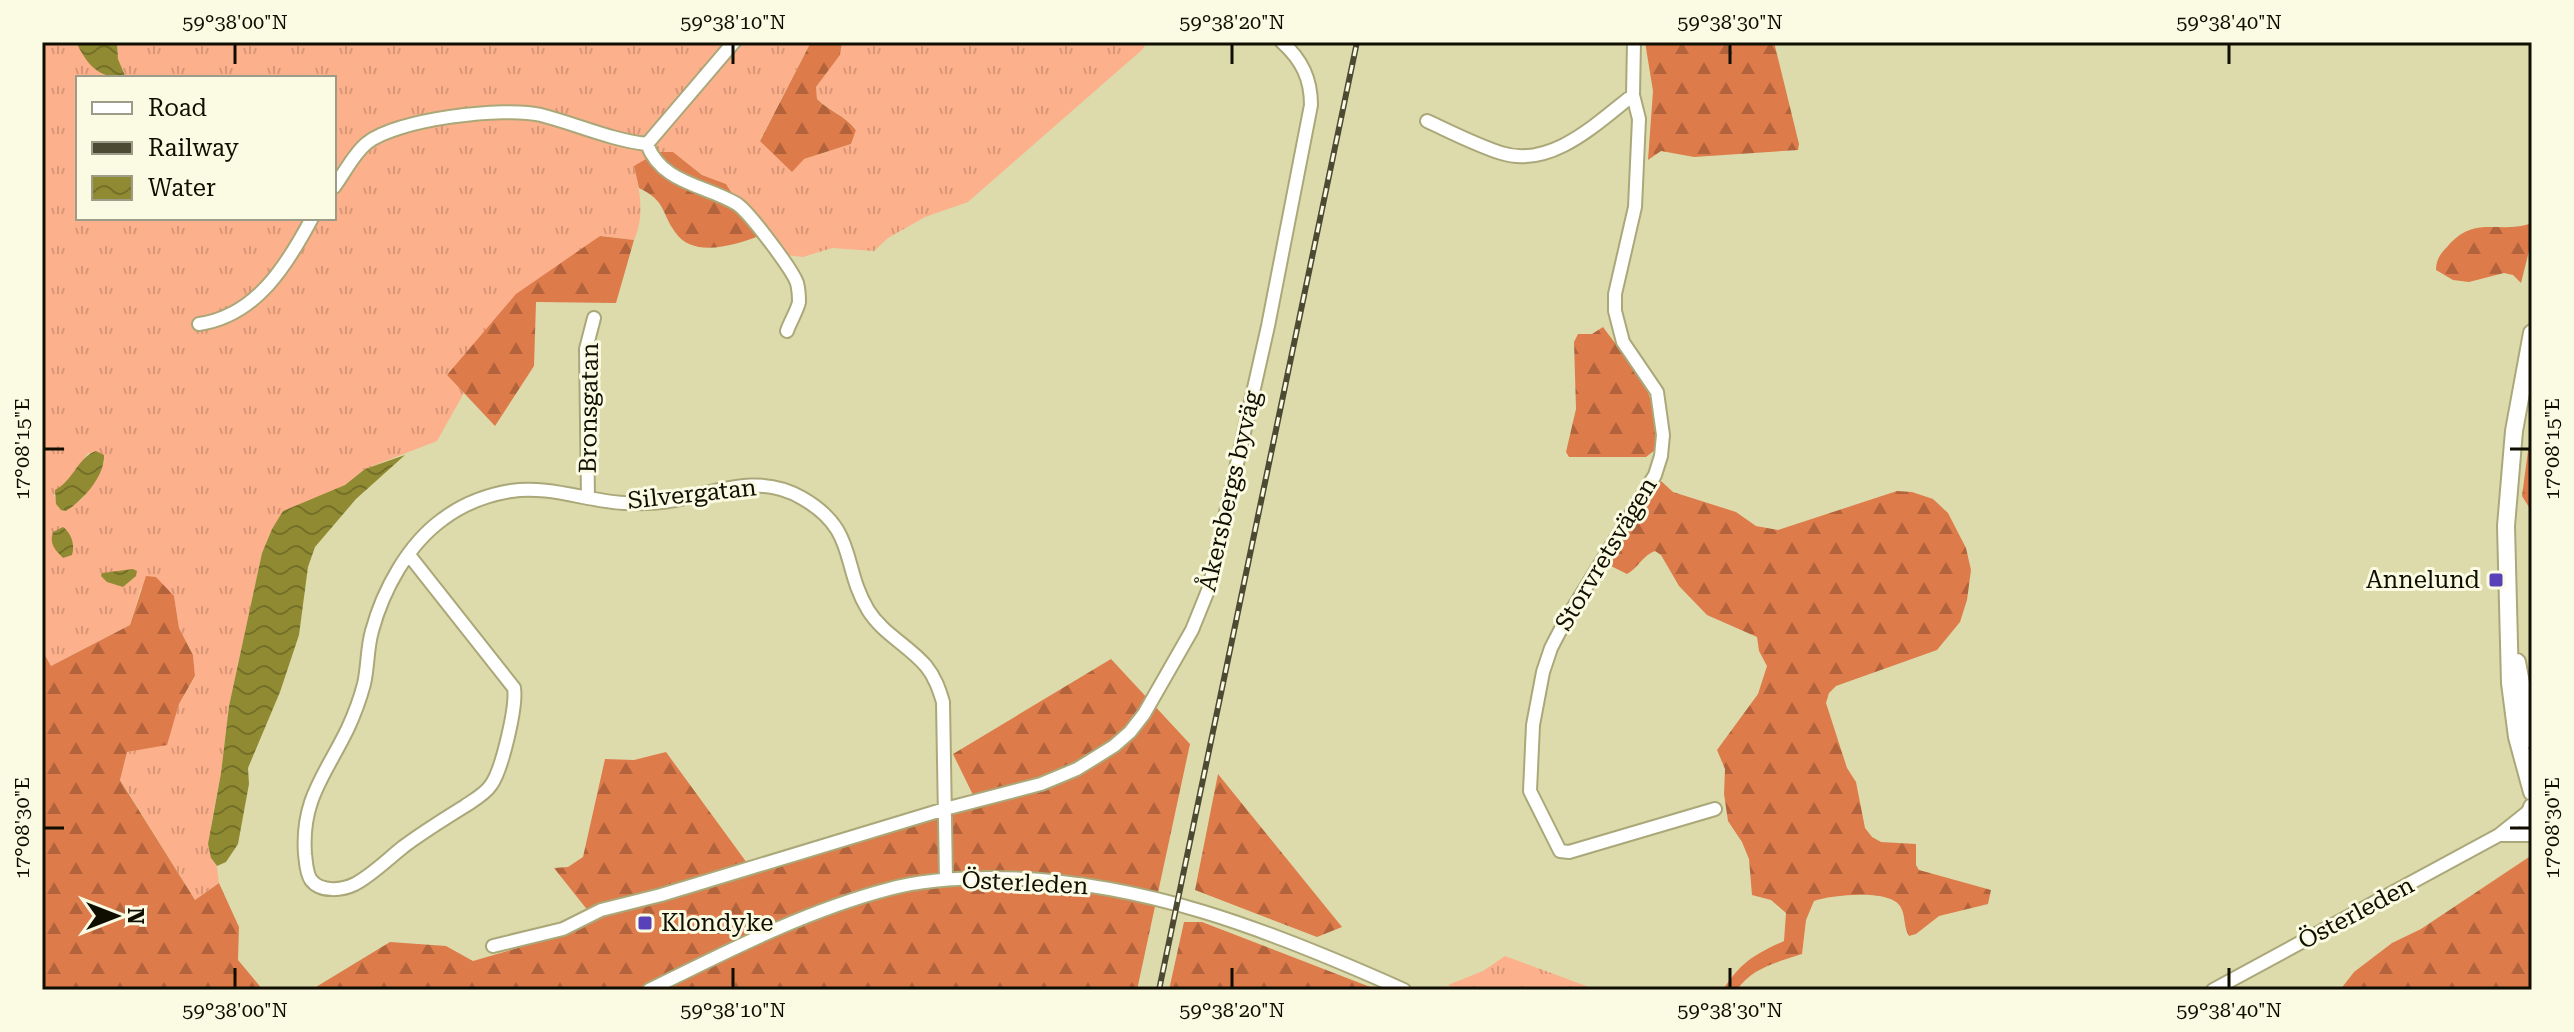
<svg xmlns="http://www.w3.org/2000/svg" width="2574" height="1032" viewBox="0 0 2574 1032" font-family="'Roboto Serif',serif">
<defs>
<pattern id="grass-tufts" width="24" height="20" patternUnits="userSpaceOnUse" patternTransform="scale(2)"><rect width="24" height="20" fill="#fdb08c"/><path d="M3 7l-1-3M5 7V3M7 7l1-3M15 17l-1-3M17 17v-4M19 17l1-3" fill="none" stroke="#d89677"/></pattern>
<pattern id="forest-firs" width="22" height="20" patternUnits="userSpaceOnUse" patternTransform="scale(2)"><rect width="22" height="20" fill="#dd7b4b"/><path d="M5 1l3.5 6h-7zM16 11l3.5 6h-7z" fill="#b2633c"/></pattern>
<pattern id="water-waves" width="16" height="10" patternUnits="userSpaceOnUse" patternTransform="scale(2)"><rect width="16" height="10" fill="#908b32"/><path d="M0 5q4-4 8 0t8 0" fill="none" stroke="#747028"/></pattern>
</defs>
<rect width="100%" height="100%" fill="#dddbab"/>
<path fill="url(#grass-tufts)" fill-rule="evenodd" d="M42 42H76L97 70 109 78H78V218H334V78H126L118 59 117 42H811L760 140 804 159 851 144 856 129C844 115 830 111 817 99L816 87 840 55 842 42H1147L1143 49 968 202 925 217 888 238 874 251 832 248 803 257 786 255 736 199 726 184 702 175 673 152 634 166C640 191 645 216 634 240L600 236 447 375 464 393 437 441 365 469 345 485 319 498 272 529 262 553 229 706 221 773 211 825V858L217 867 219 883 195 900 120 779 127 752 167 744 179 704 195 677 193 655 179 628 174 596 141 588 130 625 51 666 42 650ZM88 453 105 461 83 498 66 511 61 510 54 495 67 484Z
M1505 956 1597 990H1458L1448 985 1483 971Z"/>
<path fill="url(#forest-firs)" d="M811 42H842L840 55 816 87 817 99C830 112 843 114 856 130L851 144 804 159 792 172 760 141Z
M1645 42H1774L1799 144 1798 150 1694 157 1661 151 1648 160 1653 91Z
M658 152H673L702 175 726 184 759 236C735 245 693 259 675 232 661 212 666 201 639 188L634 166Z
M2532 223V239L2521 283 2513 275 2504 273 2469 282 2453 280 2436 270C2436 260 2440 254 2447 247 2475 214 2498 235 2532 223Z
M600 236 634 240 616 303 536 302 534 366 495 426 447 375 516 294Z
M1603 327C1636 373 1660 388 1655 450L1646 457H1569L1566 452 1576 409 1574 342 1578 334H1592Z
M2532 421V512L2522 496Z
M1661 481 1673 492 1736 512 1756 526 1778 530 1897 491 1912 492 1933 499 1948 513 1966 548 1971 570 1967 600 1960 622 1937 650 1836 686 1829 693 1826 703 1847 768 1856 782 1865 828 1872 837 1881 842 1916 844V865L1919 870 1991 890 1988 904 1939 916 1916 934 1909 936C1903 926 1906 915 1900 906 1889 889 1831 895 1814 901L1806 920 1802 954C1778 962 1751 968 1737 990H1723C1741 962 1754 955 1784 941L1786 913 1771 900 1752 895 1749 859 1742 842 1728 821 1724 794 1725 769 1717 750 1758 694 1767 666 1759 651 1757 637 1707 615 1679 586 1661 555 1655 551C1643 555 1638 568 1627 574L1605 563Z
M146 576 156 577 174 596 179 628 193 655 195 676 179 704 167 745 127 752 120 780 195 900 219 883 239 927 238 960 263 990H42V650L51 666 130 625Z
M1111 659 1190 744 1137 990H311L390 942 446 946 473 961 565 934 589 912 554 868 568 867 583 857 605 759 634 760 666 752 747 863 974 797 953 754Z
M1218 774 1342 927 1317 937 1195 890Z
M2532 855V990H2340L2354 972 2392 943 2421 929Z
M1184 922H1202L1378 990H1169Z"/>
<path fill="url(#water-waves)" d="M76 42H117L118 59 126 78C98 78 88 66 76 42Z
M96 451 104 455C105 476 83 500 66 511L61 510 56 504 55 490C74 480 78 457 96 451Z
M405 455 356 499 315 547 308 567 299 635 280 692 248 768 249 784 238 844 226 862 217 866 211 858 208 844 221 773 229 706 262 553 272 529 283 511 345 485 365 469Z
M63 527C72 534 75 545 72 555L63 558C55 550 49 544 53 532Z
M133 569 137 571 136 576 123 587 107 582 101 576 102 573Z"/>
<g fill="none" stroke-linecap="round" stroke-linejoin="round">
<defs>
<path id="minor" d="M1634 42 1633 95 1639 119 1635 207 1615 294V311L1623 342 1657 392 1663 435 1661 456 1655 475 1564 623 1551 648 1543 672 1533 725 1530 791 1560 851 1569 852 1715 809
M1427 121C1451 132 1476 145 1501 153 1551 169 1597 123 1633 95
M647 144C661 183 705 185 737 204 749 212 792 269 797 283 798 287 799 298 799 302 797 311 790 322 787 331
M647 144 734 42
M334 187C344 174 354 153 367 143 396 119 505 106 541 115 576 124 611 140 647 144
M199 324C256 316 287 265 312 218
M588 498 586 349 594 318
M409 555 514 688C517 706 502 770 491 785 485 794 474 800 465 806 444 819 423 832 403 847 388 859 372 875 355 884 343 890 321 893 311 880 306 873 306 861 305 854 301 799 326 774 348 728 354 715 360 699 364 684 368 667 367 648 372 631 383 590 408 544 443 519 463 504 487 495 511 491 548 485 587 501 624 503 645 504 665 503 685 498 725 489 763 475 802 498 858 530 841 565 868 610 883 634 908 645 926 666 935 677 939 689 943 702L946 879
M2499 835H2532
M493 946 563 929 601 910 661 895 945 809 1041 784 1077 769 1114 746 1130 732 1144 714 1192 630 1209 588 1268 326 1311 105C1311 79 1302 60 1282 42
M649 990C726 952 805 911 889 889 922 880 957 878 991 878 1139 878 1272 931 1404 990
M2213 990 2499 835 2529 811"/>
<path id="major" d="M2532 333 2514 431 2506 526 2510 683 2517 737 2532 792
M2517 662 2532 740
M2532 807 2527 822 2532 832"/>
</defs>
<use href="#minor" stroke="#aaa879" stroke-width="16"/>
<use href="#major" stroke="#aaa879" stroke-width="20"/>
<use href="#minor" stroke="#fff" stroke-width="12"/>
<use href="#major" stroke="#fff" stroke-width="16"/>
<defs>
<path id="rail" d="M1159 990 1357 42"/>
</defs>
<use href="#rail" stroke="#4c4a33" stroke-width="6"/>
<use href="#rail" stroke="#fbfbe3" stroke-width="3" stroke-dasharray="9" stroke-linecap="butt"/>
</g>
<path fill="none" stroke="#0f0e01" stroke-width="3" d="M235 44V64M733 44V64M1232 44V64M1730 44V64M2229 44V64M44 449H64M2510 449H2530M44 828H64M2510 828H2530M235 968V988M733 968V988M1232 968V988M1730 968V988M2229 968V988"/>
<g fill="#5841b9" stroke="#fbfbe3" stroke-width="3">
<rect x="2488" y="572" width="16" height="16" rx="4"/>
<rect x="637" y="915" width="16" height="16" rx="4"/>
</g>
<g text-anchor="middle" stroke-width="6" stroke-linejoin="round" paint-order="stroke">
<g font-size="24" fill="#0f0e01" stroke="#fbfbe3">
<text transform="translate(589 408) rotate(-89)" y="8">Bronsgatan</text>
<text transform="translate(1230 491) rotate(-77)" y="8">Åkersbergs byväg</text>
<text transform="translate(692 494) rotate(-6)" y="8">Silvergatan</text>
<text transform="translate(1606 554) rotate(-59)" y="8">Storvretsvägen</text>
<text transform="translate(1025 883) rotate(3)" y="8">Österleden</text>
<text transform="translate(2356 913) rotate(-28)" y="8">Österleden</text>
</g>
<g font-size="24" fill="#0f0e01" stroke="#fbfbe3" text-anchor="end">
<text x="2480" y="588">Annelund</text>
<text x="661" y="931" text-anchor="start">Klondyke</text>
</g>
</g>
<rect width="2574" height="1032" fill="none" stroke="#fbfbe3" stroke-width="88"/>
<rect x="76" y="76" width="260" height="144" fill="#fbfbe3" stroke="#9d9c89" stroke-width="2"/>
<rect x="92" y="102" width="40" height="12" fill="#ffffff" stroke="#9d9c89" stroke-width="2"/>
<text x="148" y="116" font-size="24" fill="#0f0e01">Road</text>
<rect x="92" y="142" width="40" height="12" fill="#4c4a33" stroke="#9d9c89" stroke-width="2"/>
<text x="148" y="156" font-size="24" fill="#0f0e01">Railway</text>
<rect x="92" y="176" width="40" height="24" fill="url(#water-waves)" stroke="#9d9c89" stroke-width="2"/>
<text x="148" y="196" font-size="24" fill="#0f0e01">Water</text>
<g transform="translate(116 916) rotate(90)" stroke="#fbfbe3" stroke-width="6" paint-order="stroke">
<path d="M0-6L14 30L0 20L-14 30Z" fill="#0f0e01"/>
<text y="-12" font-size="22" font-weight="bold" text-anchor="middle" fill="#0f0e01">N</text>
</g>
<rect x="44" y="44" width="2486" height="944" fill="none" stroke="#0f0e01" stroke-width="3"/>
<g font-size="20" text-anchor="middle" fill="#0f0e01">
<text x="235" y="29">59°38'00"N</text>
<text x="733" y="29">59°38'10"N</text>
<text x="1232" y="29">59°38'20"N</text>
<text x="1730" y="29">59°38'30"N</text>
<text x="2229" y="29">59°38'40"N</text>
<text transform="translate(2552 449) rotate(-90)" y="7">17°08'15"E</text>
<text transform="translate(22 449) rotate(-90)" y="7">17°08'15"E</text>
<text transform="translate(2552 828) rotate(-90)" y="7">17°08'30"E</text>
<text transform="translate(22 828) rotate(-90)" y="7">17°08'30"E</text>
<text x="235" y="1017">59°38'00"N</text>
<text x="733" y="1017">59°38'10"N</text>
<text x="1232" y="1017">59°38'20"N</text>
<text x="1730" y="1017">59°38'30"N</text>
<text x="2229" y="1017">59°38'40"N</text>
</g>
</svg>
